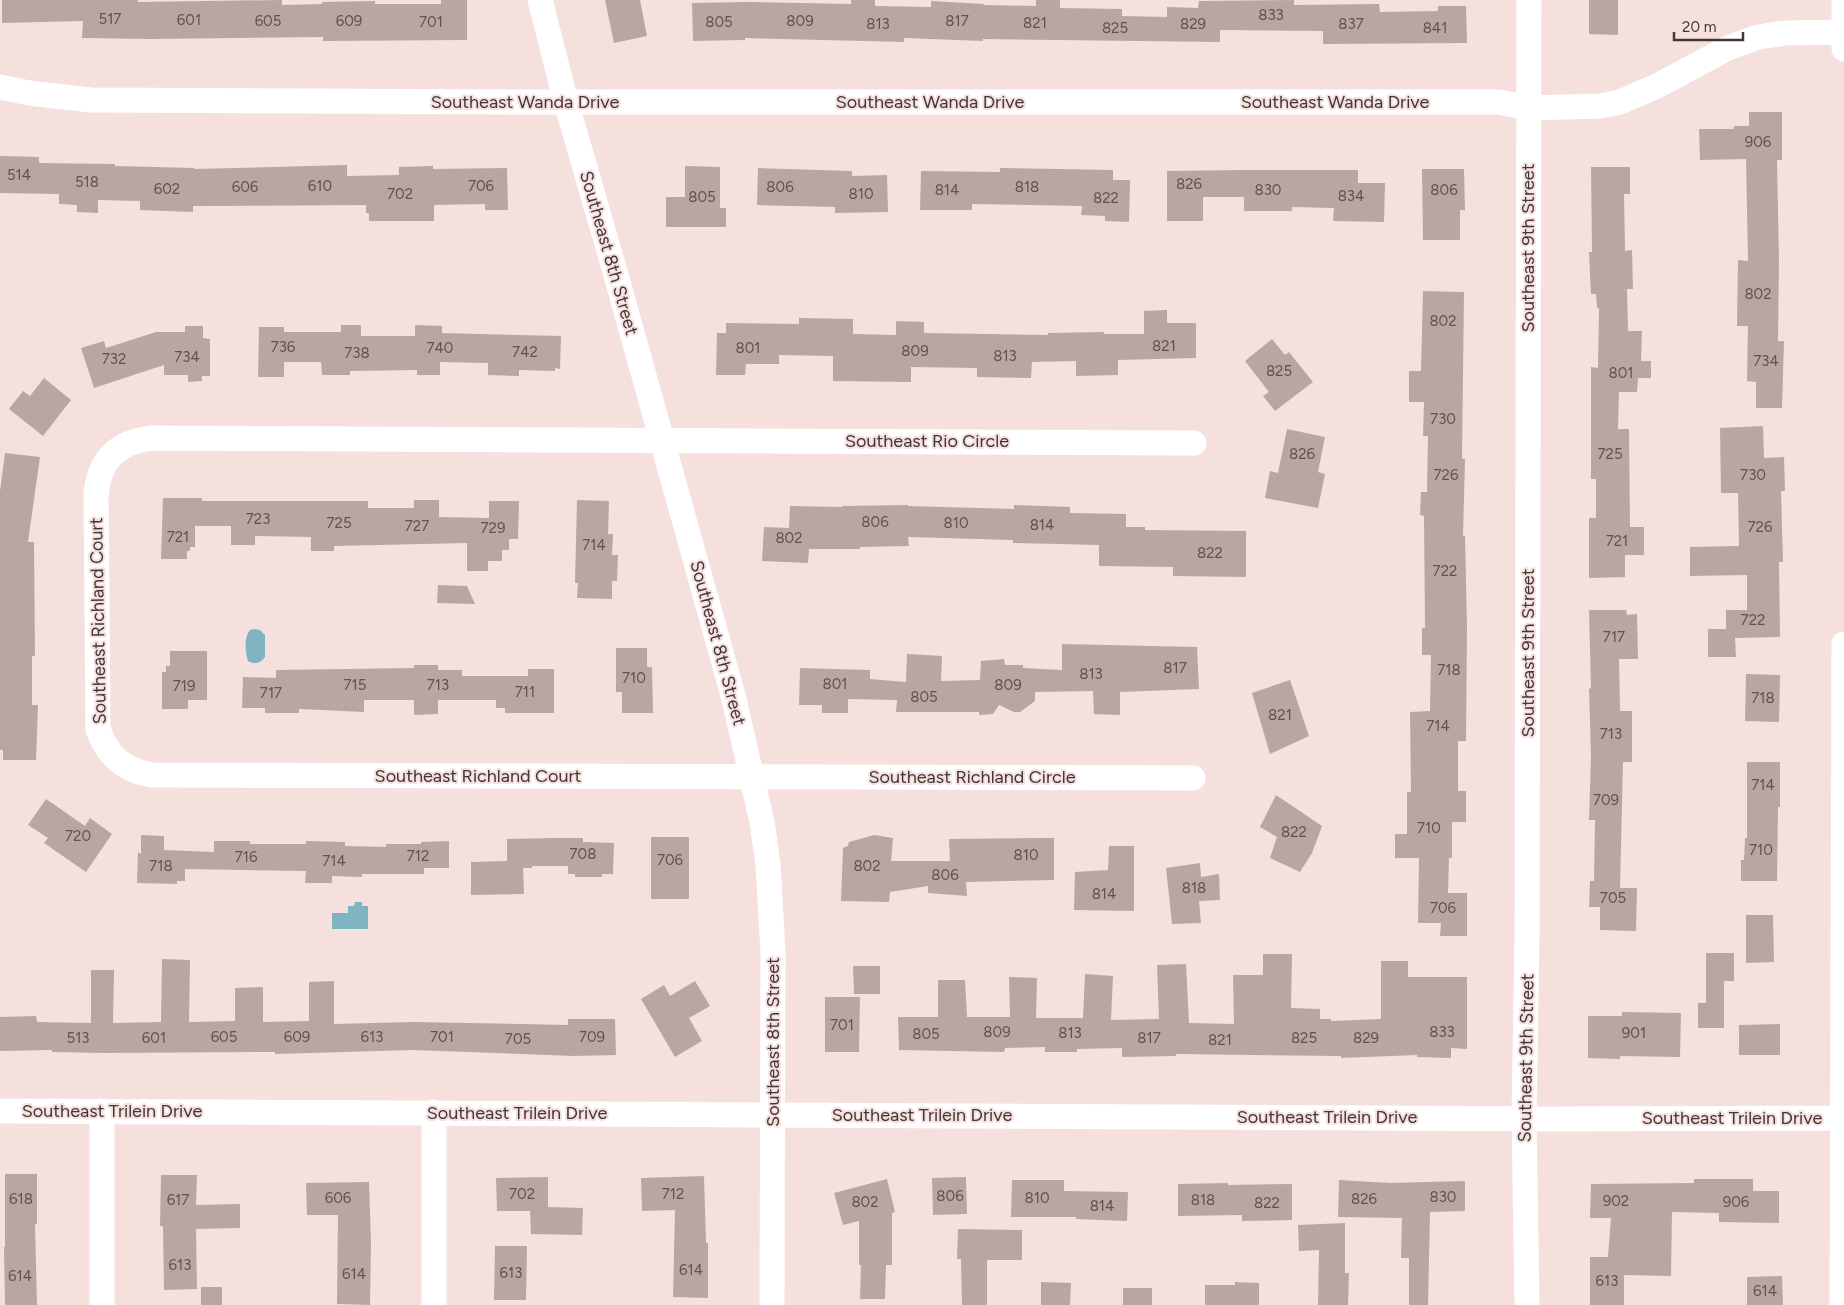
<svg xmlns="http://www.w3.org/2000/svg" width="1844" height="1305" viewBox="0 0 1844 1305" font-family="Figtree,sans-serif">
<rect width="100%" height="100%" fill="#f6e0de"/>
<path fill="#7fb5c2" d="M254 629 260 630 265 635V657C261 663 255 665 248 661 245 652 244 637 250 630Z
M355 902H362V906H368V929H332V913H348V906H354Z"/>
<path fill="#baa5a3" d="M2 0H138V2L282 0V5L322 4V2L375 1V4H441V0H467V40L323 41V37L151 39 82 38 83 21 2 23Z
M605 0H640L647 36 614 43Z
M851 0H875V6L931 7V1L984 4V5L1036 6V0H1060V8L1122 9V16L1167 17V7L1198 8 1199 1 1294 0V5L1379 4 1380 12 1438 11V6H1466L1467 43 1323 44V31L1220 30V42L983 39V41L904 38V42L745 38V40L693 41 692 3 744 2 851 4Z
M1589 0H1618V35L1589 34Z
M1749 112H1782V160H1777L1779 261 1778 341H1784L1782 408H1756V382L1747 381 1748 326H1737L1738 260 1748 261 1746 159 1700 160 1699 129H1734V126H1749Z
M0 156 39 157V163L115 164V166L194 168V169L347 165V176L399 175V167L433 166V169L507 168 508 210H485V204L434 205V221H369V213H366V205L193 206V212L140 210V201L98 200V213L77 212V205L59 204V194L0 193Z
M685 166 720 167V208H726V227H666V197H685Z
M1591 167H1630V194H1624L1625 251 1632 250 1633 289H1627L1628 331H1642L1641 361H1651V378H1638L1637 392H1619L1618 429H1629L1630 527H1644V555H1625V577L1589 578V518H1596V479H1591V367L1598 368 1599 308H1597L1596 294H1591L1589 252H1592Z
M758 168 852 171V176L887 175 888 212 835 213V207L757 205Z
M1000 168 1113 170V180H1130L1129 222 1105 221V216L1081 215 1082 206 972 204V210H920L921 171 1000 172Z
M1422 169H1464L1465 210H1460V240H1423Z
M1244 170H1358V183H1385L1384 222 1333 221 1334 208 1292 207V211H1244V197H1203V221H1167V171Z
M1423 291 1464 292 1462 459H1465L1463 536H1465L1467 628 1466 741H1458V791H1466V822H1452V858H1449L1448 893H1467V936H1440L1441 923H1418L1419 858H1395V834H1407V792H1411L1410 712 1430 711 1431 655H1422V628H1425L1424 516 1420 515 1421 492H1427L1428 436H1423L1424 402H1409V371H1421Z
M1167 310V323H1196V358L1118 360V375L1076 376V361L1032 362 1031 378 977 377V368L911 367V382L833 381V356L779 355V364H746L745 375H716L717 333H726V323L799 324V318L853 319V334L896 335V321L924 322V333L1048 335V333L1104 332V334H1144V311Z
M341 325H361V336H415V325L442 326V333L561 336 560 369 555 368V371L519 370V376L488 375V363L440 362V375H417V370L350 371V375H322L321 362H284V377H258L259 327H284V332H341Z
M185 326H203V338L210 339V376H202V381L188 382V375H164V365L94 388 81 348 104 341 106 348 156 332H185Z
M1272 339 1285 355 1289 352 1313 382 1275 411 1263 396 1269 392 1245 361Z
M44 378 71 400 43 436 9 409 23 391 30 396Z
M1763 426 1764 458 1784 457 1785 491H1781L1783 562H1779L1780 637 1735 638 1736 657H1708V629H1726V610H1747V575L1690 576V547L1739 546 1738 493H1721L1720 428Z
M1287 429 1325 437 1318 472 1325 474 1318 508 1265 498 1270 471 1278 473Z
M5 453 40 457 28 542H34L35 656H32V705H38L36 760H3V750H0V491Z
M163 498H202V501H368V508H414V500H439V517L489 518V501H519L518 539H509V550H502V561H488V571H467V543L334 546V551H311V537L255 536V545H231V526H195V547H190V551H187V559H161Z
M577 500 609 501 608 534H613L612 555H618L617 581H612V599L577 598 578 583H575Z
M908 505V506L1014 509V505L1070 507V513L1126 514V527H1145V530L1246 531V577L1173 576V567L1099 566V545L1013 543V540L908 537 909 546 860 547V549H809L808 563 762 561 764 527 789 528 790 506 842 507V506Z
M438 585 467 586 475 604 437 603Z
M1589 610H1626L1627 615 1637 614 1638 659H1619L1620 711H1632V762H1623L1620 888H1637L1636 931 1600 930V907H1589L1590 881H1594L1595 820H1589L1591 756 1589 689 1591 688Z
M1062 644 1197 647 1199 689 1120 692V715L1094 714 1093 691 1035 692V701L1020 712H1014L999 705 993 714 979 715V712H896L897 700 848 699V713H822V705H799L800 668 870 670V679L906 682 907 654 942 656 941 681 980 680 981 661 1004 659 1005 665H1023V668L1062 670Z
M616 648H647V667H652L653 713H622V692H616Z
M170 651H207V700H188V709H162V672H166V666H170Z
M414 665H438V670H462V676H528V669H554V713H505V708H496V700H438V714L414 715V700H364V712L299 709V713H265V708H242L243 677 276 678V670L414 668Z
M1746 674 1780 675 1779 722 1745 721Z
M1290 680 1309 736 1270 754 1252 693Z
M1747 762H1780V807H1778L1777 881H1741V860H1744L1745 838H1747Z
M1276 795 1322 826 1312 853 1300 872 1270 858 1277 837 1260 827Z
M46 799 85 826 90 818 112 834 86 872 44 843 48 838 28 825Z
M141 835 164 836V850L214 852V841H250V844H306V841L345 842V846L386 847V844H421V842L449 841V868H424V874H362V877L332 876V883H305L306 871 185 869V881H177V884L137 883 138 852 141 854Z
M874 835 893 838 891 861H950L949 839 1054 838V880L966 882 967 896 928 893V886L890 892 889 902 841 901 843 848 848 846 849 842Z
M651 837H689V899H651Z
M553 838H583V842L614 843 613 874H602V877H575V874H568V866H532V868H523L524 894 471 895V862L507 861V839Z
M1109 846H1134V911L1074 910 1075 872 1108 870Z
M1200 863 1201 877 1219 874 1220 900 1199 901 1201 923 1172 924 1166 868Z
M1746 915H1773L1774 962 1746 963Z
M1706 953H1734V981H1724V1028H1698V1003H1706Z
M1263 954H1292L1291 1008 1320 1009V1019H1331V1021L1381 1019V961H1408V977H1467V1049L1451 1048V1058L1417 1057V1055L1341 1058V1056L1176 1054V1056L1122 1057V1048L1077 1049V1052H1045V1047L1005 1048 1004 1052 899 1050 898 1017H938V980H965L967 1017H1010L1009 977 1037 978 1036 1018H1083L1085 974 1113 976 1111 1020 1159 1019 1157 965 1186 964 1189 1023 1234 1024 1233 975H1263Z
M162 959 190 960 189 1022 235 1021V988L263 987V1022L309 1021V982L334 981V1024L414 1022 568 1025V1019H615L616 1055 574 1056 413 1050 275 1054V1052L104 1053 52 1052V1050L0 1051V1017L36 1016 37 1022 91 1023V970H114L113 1023 161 1022Z
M853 966H880V994H854Z
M695 981 710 1006 689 1018 702 1041 675 1057 641 999 664 985 670 996Z
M825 997H860L859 1052H825Z
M1622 1012 1681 1013 1680 1057 1620 1056V1059L1588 1058V1016H1622Z
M1780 1024V1055H1739V1025Z
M5 1174H37V1224H35L37 1305H5L4 1247H5Z
M161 1175H197L196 1205 240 1204V1228L196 1229 197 1289 164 1290 163 1226H160Z
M704 1176 706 1243H708V1298L673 1297 675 1210 642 1211 641 1178Z
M548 1177V1207L583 1208 582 1235 531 1234 530 1211H497L496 1178Z
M966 1177 967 1214 933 1215 932 1178Z
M887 1179 895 1212 892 1213V1265H886L885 1299H860L861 1265H859V1221L843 1225 834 1193Z
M1694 1179H1753V1191H1779V1223L1719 1222V1213L1672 1212 1671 1276 1624 1275V1305H1590V1257H1608L1611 1218H1590L1591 1184 1694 1183Z
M1012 1180H1064V1191L1128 1192 1127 1221 1076 1219V1217H1011Z
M1339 1180 1390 1183 1465 1181V1211L1430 1212 1428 1305H1409V1258H1401L1402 1218 1338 1217Z
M369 1182 371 1243 370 1305 337 1304 338 1215H307L306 1183Z
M1228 1183V1185L1292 1184V1220L1242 1221V1215L1178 1216V1184Z
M1345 1223V1273H1349L1348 1305H1318L1319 1250 1299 1251 1298 1225Z
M958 1229 1022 1230V1260H987V1305H962L961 1259H957Z
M495 1246H527L526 1300H494Z
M1782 1276 1783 1305H1747V1277Z
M1041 1282 1071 1283 1070 1305H1041Z
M1235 1282 1259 1283V1305H1205V1285H1235Z
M201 1287H222V1305H201Z
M1123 1288H1152V1305H1123Z"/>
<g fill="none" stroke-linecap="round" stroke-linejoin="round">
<path stroke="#fff" stroke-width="25" d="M540 0 566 102 614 268 734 699 762 822 768 864 773 952 772 1305
M1844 0V49
M0 87 29 93 91 100 532 102H1499L1529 108 1600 106 1620 102 1657 86 1728 48 1758 37 1785 33 1844 32
M1193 778 153 775C124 771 107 756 98 729L96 495C99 459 118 442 152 438L1194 443
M0 1111 1556 1119 1844 1118
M102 1305V1111
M434 1305V1112
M1527 1305 1524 1118 1527 935 1529 0
M1842 1305 1844 644"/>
</g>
<g text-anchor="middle" stroke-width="4" stroke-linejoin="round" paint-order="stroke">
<g font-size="15" fill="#5e5252">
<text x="1271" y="20">833</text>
<text x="110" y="24">517</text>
<text x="189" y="25">601</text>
<text x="268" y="26">605</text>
<text x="349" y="26">609</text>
<text x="800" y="26">809</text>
<text x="957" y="26">817</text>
<text x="431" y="27">701</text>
<text x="719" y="27">805</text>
<text x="1035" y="28">821</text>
<text x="878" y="29">813</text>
<text x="1193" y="29">829</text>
<text x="1351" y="29">837</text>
<text x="1115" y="33">825</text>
<text x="1435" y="33">841</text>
<text x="1758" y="147">906</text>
<text x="19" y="180">514</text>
<text x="87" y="187">518</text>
<text x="1189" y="189">826</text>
<text x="320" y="191">610</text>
<text x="481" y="191">706</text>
<text x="245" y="192">606</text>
<text x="780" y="192">806</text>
<text x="1027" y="192">818</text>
<text x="167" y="194">602</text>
<text x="947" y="195">814</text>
<text x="1268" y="195">830</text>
<text x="1444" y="195">806</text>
<text x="400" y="199">702</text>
<text x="861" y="199">810</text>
<text x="1351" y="201">834</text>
<text x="702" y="202">805</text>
<text x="1106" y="203">822</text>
<text x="1758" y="299">802</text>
<text x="1443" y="326">802</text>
<text x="1164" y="351">821</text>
<text x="283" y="352">736</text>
<text x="440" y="353">740</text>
<text x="748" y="353">801</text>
<text x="915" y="356">809</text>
<text x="525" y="357">742</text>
<text x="357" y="358">738</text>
<text x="1005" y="361">813</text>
<text x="187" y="362">734</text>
<text x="114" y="364">732</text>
<text x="1766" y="366">734</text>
<text x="1279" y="376">825</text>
<text x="1621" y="378">801</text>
<text x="1443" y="424">730</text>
<text x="1302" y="459">826</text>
<text x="1610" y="459">725</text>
<text x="1446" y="480">726</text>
<text x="1753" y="480">730</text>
<text x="258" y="524">723</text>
<text x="875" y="527">806</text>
<text x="339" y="528">725</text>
<text x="956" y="528">810</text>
<text x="1042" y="530">814</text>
<text x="417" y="531">727</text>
<text x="1760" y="532">726</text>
<text x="493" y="533">729</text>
<text x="178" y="542">721</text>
<text x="789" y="543">802</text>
<text x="1617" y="546">721</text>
<text x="594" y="550">714</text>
<text x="1210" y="558">822</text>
<text x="1445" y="576">722</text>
<text x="1753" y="625">722</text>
<text x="1614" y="642">717</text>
<text x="1175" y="673">817</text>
<text x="1449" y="675">718</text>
<text x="1091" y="679">813</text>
<text x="634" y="683">710</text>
<text x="835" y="689">801</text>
<text x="355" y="690">715</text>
<text x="438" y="690">713</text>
<text x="1008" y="690">809</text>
<text x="184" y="691">719</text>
<text x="525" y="697">711</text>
<text x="271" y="698">717</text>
<text x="924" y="702">805</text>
<text x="1763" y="703">718</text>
<text x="1280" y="720">821</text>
<text x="1438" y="731">714</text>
<text x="1611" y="739">713</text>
<text x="1763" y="790">714</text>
<text x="1606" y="805">709</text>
<text x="1429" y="833">710</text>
<text x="1294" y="837">822</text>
<text x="78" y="841">720</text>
<text x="1761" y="855">710</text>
<text x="583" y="859">708</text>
<text x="1026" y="860">810</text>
<text x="418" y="861">712</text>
<text x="246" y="862">716</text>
<text x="670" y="865">706</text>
<text x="334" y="866">714</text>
<text x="161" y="871">718</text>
<text x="867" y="871">802</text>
<text x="945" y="880">806</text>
<text x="1194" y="893">818</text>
<text x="1104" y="899">814</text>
<text x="1613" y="903">705</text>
<text x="1443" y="913">706</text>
<text x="842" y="1030">701</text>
<text x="997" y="1037">809</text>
<text x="1442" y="1037">833</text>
<text x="1070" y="1038">813</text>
<text x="1634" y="1038">901</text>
<text x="926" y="1039">805</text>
<text x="224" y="1042">605</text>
<text x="297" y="1042">609</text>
<text x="372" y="1042">613</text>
<text x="442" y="1042">701</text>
<text x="592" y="1042">709</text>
<text x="78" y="1043">513</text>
<text x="154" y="1043">601</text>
<text x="1149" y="1043">817</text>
<text x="1304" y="1043">825</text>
<text x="1366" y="1043">829</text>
<text x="518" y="1044">705</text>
<text x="1220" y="1045">821</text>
<text x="522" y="1199">702</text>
<text x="673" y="1199">712</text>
<text x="950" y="1201">806</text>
<text x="1443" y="1202">830</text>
<text x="338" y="1203">606</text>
<text x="1037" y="1203">810</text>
<text x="21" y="1204">618</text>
<text x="1364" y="1204">826</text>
<text x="178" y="1205">617</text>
<text x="1203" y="1205">818</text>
<text x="1616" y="1206">902</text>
<text x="865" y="1207">802</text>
<text x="1736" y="1207">906</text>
<text x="1267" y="1208">822</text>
<text x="1102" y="1211">814</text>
<text x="180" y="1270">613</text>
<text x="691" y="1275">614</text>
<text x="511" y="1278">613</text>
<text x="354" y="1279">614</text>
<text x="20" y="1281">614</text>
<text x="1607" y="1286">613</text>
<text x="1765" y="1296">614</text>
</g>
<g font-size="18" fill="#403737" stroke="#f6e0de">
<text x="525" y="108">Southeast Wanda Drive</text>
<text x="930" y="108">Southeast Wanda Drive</text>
<text x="1335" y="108">Southeast Wanda Drive</text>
<text transform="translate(1528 248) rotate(-90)" y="6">Southeast 9th Street</text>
<text transform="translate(609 253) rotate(74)" y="6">Southeast 8th Street</text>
<text x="927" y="447">Southeast Rio Circle</text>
<text transform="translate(98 621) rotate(-91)" y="6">Southeast Richland Court</text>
<text transform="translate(718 643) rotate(75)" y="6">Southeast 8th Street</text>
<text transform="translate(1528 653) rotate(-90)" y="6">Southeast 9th Street</text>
<text x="478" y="782">Southeast Richland Court</text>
<text x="972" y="783">Southeast Richland Circle</text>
<text transform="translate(773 1042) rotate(-90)" y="6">Southeast 8th Street</text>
<text transform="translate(1526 1058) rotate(-89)" y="6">Southeast 9th Street</text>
<text x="112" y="1117">Southeast Trilein Drive</text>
<text x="517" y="1119">Southeast Trilein Drive</text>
<text x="922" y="1121">Southeast Trilein Drive</text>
<text x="1327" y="1123">Southeast Trilein Drive</text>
<text x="1732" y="1124">Southeast Trilein Drive</text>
</g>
</g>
<path d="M1674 32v8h69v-8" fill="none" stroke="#403737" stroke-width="2.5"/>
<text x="1682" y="32" font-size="15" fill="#403737" stroke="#f6e0de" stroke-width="4" paint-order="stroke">20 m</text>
</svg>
